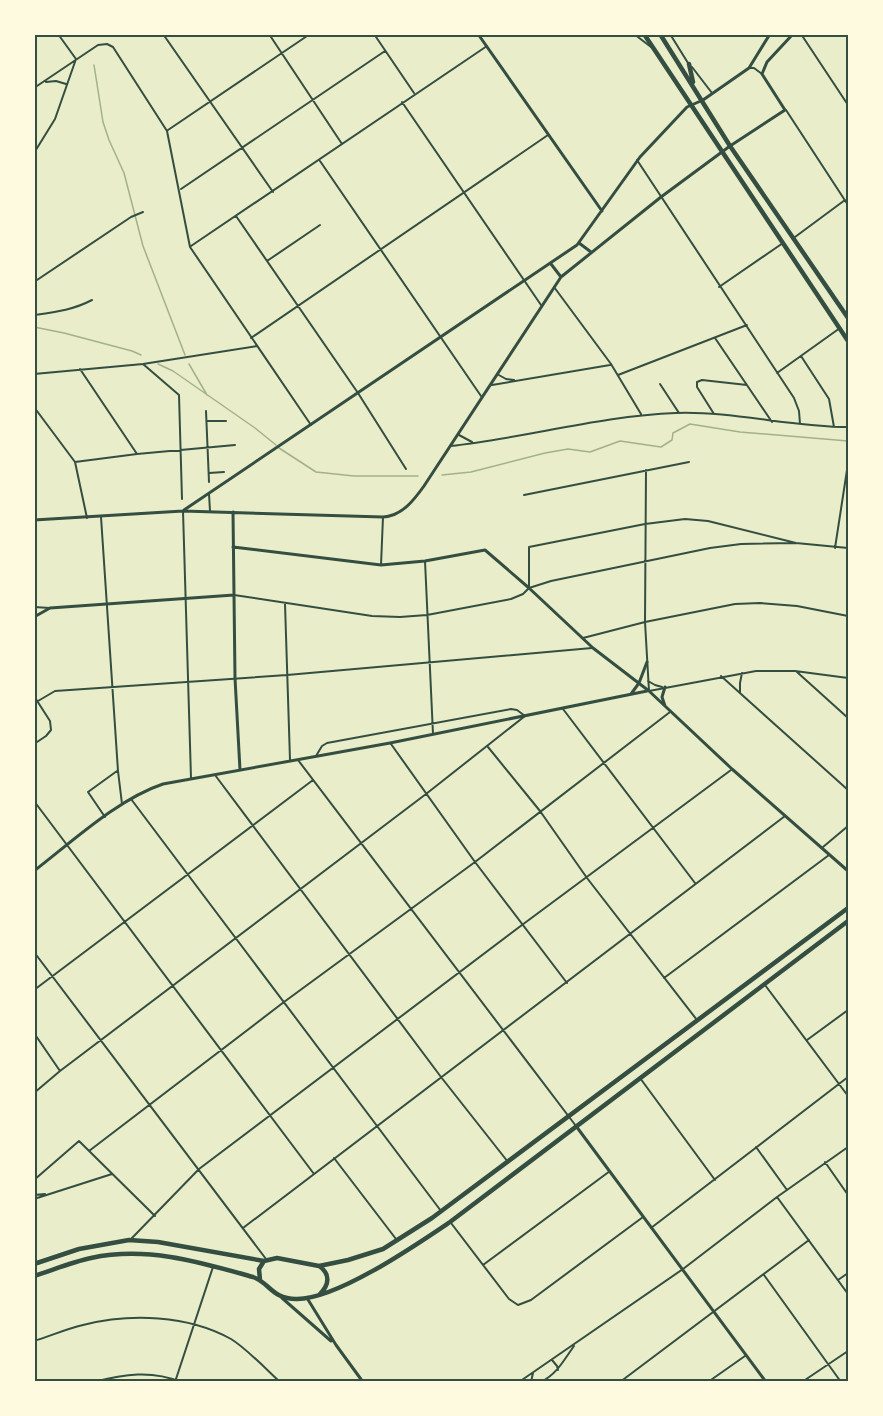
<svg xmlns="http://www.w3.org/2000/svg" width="883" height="1416" viewBox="0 0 883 1416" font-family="Poppins,sans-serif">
<rect width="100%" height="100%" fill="#e9edc9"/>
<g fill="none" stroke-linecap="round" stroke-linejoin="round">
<path stroke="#a3b18a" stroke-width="1.5" d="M94 65 103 122 109 140 124 173 143 246 185 355
M34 327 64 333 132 351 141 355
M158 364 173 371 255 428 276 445
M189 364 207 395
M279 448 316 472 354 476H418
M442 475 471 472 545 453 568 449 590 452 620 441 661 447 672 440 673 433 690 424 740 432 848 441"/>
<path stroke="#344e41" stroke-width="2" d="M34 282 131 217 143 212
M34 315C55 312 73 310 92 300"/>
<path stroke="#344e41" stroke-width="2" d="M58 34 76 59
M163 34 273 192
M269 34 342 144
M374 34 414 93
M634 34 651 47
M670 34 688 63
M801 34 848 105
M692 67 712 93
M749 68H754L762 74
M46 82 56 81 66 84
M34 88 98 45 107 44 113 47 167 131 190 247 311 425
M402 102 541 305
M786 110 848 205
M168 130 310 34
M34 153 55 119 76 59
M637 160 794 398 799 411 800 424
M320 161 481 396
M181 189 385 51
M236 216 358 393 406 469
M795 237 845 200
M191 246 487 46
M267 261 320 225
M554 287 611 364 641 414
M719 287 783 243
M251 338 548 135
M715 338 772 422
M801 356 829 399 834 427
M143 364 179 395 182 499
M80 369 137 454
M777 373 840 328
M34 374 143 364 257 346
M497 374 506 379 514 380
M618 375 747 325
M660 384 679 413
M492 385 610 365
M34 407 75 462 87 518
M206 411 209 482
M714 414 697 387V382L702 380 747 385
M207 421H226
M459 435 472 442
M450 446C526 438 599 416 676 413 733 411 791 427 848 427
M75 462 137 454 235 445
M646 470 645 622 649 691 756 671H795L848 678
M209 473 224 472
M209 494 210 511
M524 495 689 462
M183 511 191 778
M101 517 118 771 122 804
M835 548 847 470H848
M425 561 433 734
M381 565 383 517
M529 588V547L645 524 685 519 708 521 796 543 848 548
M234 595 372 616 400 617 427 615 511 599 523 594 529 588 551 581 710 548 741 544 796 543
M285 604 290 760
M34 607 50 608
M583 638 645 622 735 604 760 603 797 606 848 616
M797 672 848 718
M721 676 848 790
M648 681 655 685 662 687
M740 693V683L742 673
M34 696 50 721 51 730 46 736 34 744
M38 701 55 691 287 675 592 648
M563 709 695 883
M391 744 475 862 567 983
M488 747 540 811 587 878 697 1020
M298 760 576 1126
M215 775 441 1077 508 1162
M131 799 441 1211
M34 801 314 1174
M105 817 88 792 117 771
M823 847 848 826
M34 952 266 1259
M664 978 829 855
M765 985 848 1096
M34 990 313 780
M34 1033 60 1071
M807 1040 848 1010
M640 1078 715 1180
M34 1093 60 1071 426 794 525 716 517 710 511 709 327 743 322 746 316 756
M756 1147 787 1190
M89 1151 284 1002 475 862 670 712
M334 1158 396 1239
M825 1162 848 1195
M34 1180 79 1141 155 1216
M34 1195 45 1194
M777 1197 848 1294
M34 1199 112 1174
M451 1223 509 1299 518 1305 531 1300 643 1217
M243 1228 785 816
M651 1228 848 1077
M132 1238 199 1169 522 925 731 770
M483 1265 610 1171
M764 1275 841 1382
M838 1280 848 1273
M34 1341C50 1336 66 1329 83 1325 130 1313 188 1315 231 1339 246 1348 267 1370 280 1382
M552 1360 557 1366 558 1370
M94 1382C124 1374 152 1370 181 1382
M175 1382 213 1267
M519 1382 683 1269 777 1197 848 1147
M531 1382 533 1373
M541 1382C557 1374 564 1360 574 1346
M620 1382 809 1240
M708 1382 745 1356
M802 1382 848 1351"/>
<path stroke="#344e41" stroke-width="3" d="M478 34 602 211
M579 243 591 252
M551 264 561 277
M184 510 577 245 640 157 687 107 703 100 749 68 770 34
M233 512 235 678 240 770
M34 520 183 511 383 517C402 516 414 500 424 486L561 277 661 197 730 146 785 110 762 74 767 62 793 34
M233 547 381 565 425 561 485 550 529 588 593 648 649 691 732 769 848 871
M34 617 50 608 234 595
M665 687 662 697 665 706
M631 694 639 683 647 662
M34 871C73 841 118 799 163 784L390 743 647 691
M576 1126 766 1382
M282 1298 331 1341
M307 1298 336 1345 363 1382"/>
<path stroke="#344e41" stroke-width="4.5" d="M644 34 848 341
M660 34 730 146 848 318
M689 64 693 82
M34 1264 79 1249 129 1240 158 1242 264 1261 277 1258 319 1266 348 1260 383 1249 432 1218 848 908
M319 1266C331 1274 329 1285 320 1294
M34 1276C53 1270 72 1262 91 1258 147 1246 200 1262 253 1277 270 1283 272 1299 296 1299 336 1300 416 1245 450 1222L848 921
M260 1280 259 1269 264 1261"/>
</g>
<rect width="883" height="1416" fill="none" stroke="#fefae0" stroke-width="72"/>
<rect x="36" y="36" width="811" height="1344" fill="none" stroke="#344e41" stroke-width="2"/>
</svg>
